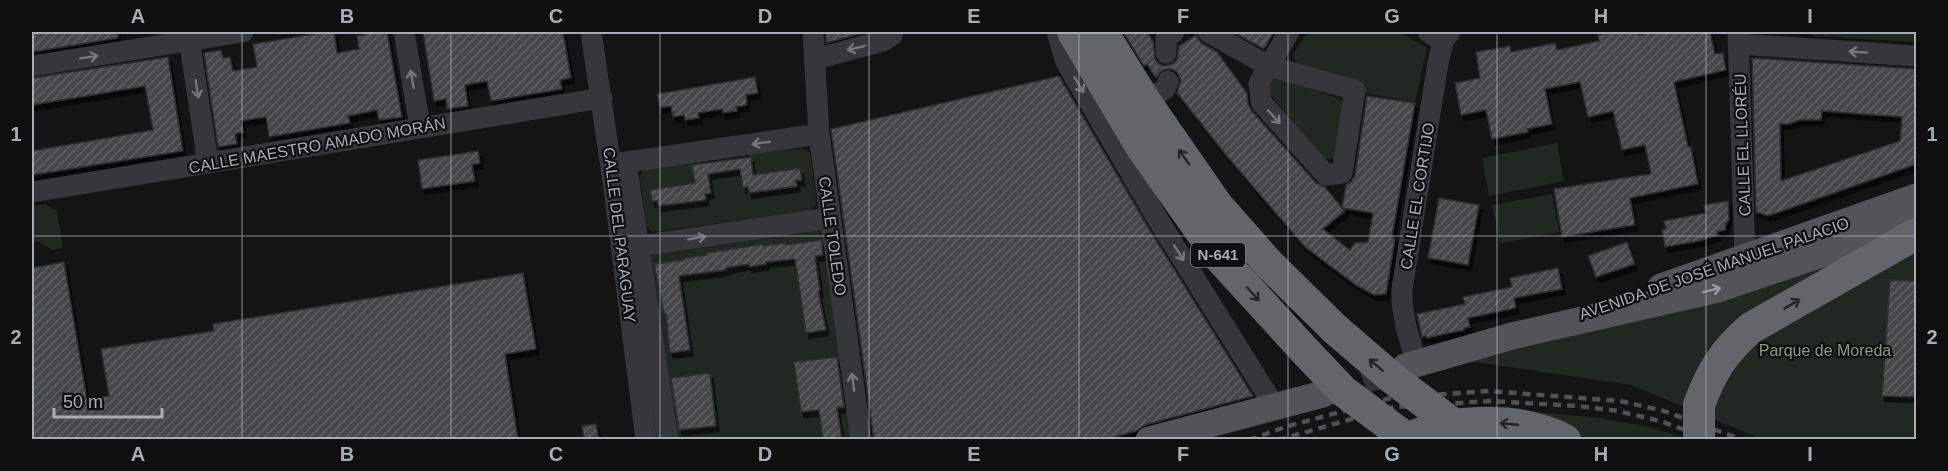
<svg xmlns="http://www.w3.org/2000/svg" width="1948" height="471" viewBox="0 0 1948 471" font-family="Helvetica,sans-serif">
<defs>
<pattern id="building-hatch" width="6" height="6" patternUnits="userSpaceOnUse" patternTransform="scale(1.5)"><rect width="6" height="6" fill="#46474a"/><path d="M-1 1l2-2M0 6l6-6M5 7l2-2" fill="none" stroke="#5e5f62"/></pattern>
<filter id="shadow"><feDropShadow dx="3" dy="5.5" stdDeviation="0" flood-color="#0009"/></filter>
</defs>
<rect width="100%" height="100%" fill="#141415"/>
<path fill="#212721" d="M1307 32H1400L1427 48 1415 102 1358 92 1298 64 1292 56Z
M1813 32H1916V42L1813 36Z
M1281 77 1342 100 1346 107 1338 159 1323 158 1269 93 1268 87 1271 80Z
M1557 143 1564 181 1489 196 1482 158Z
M803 148 810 153 817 202 811 211 652 232 646 225 640 177 644 169 692 162 694 176 752 168 750 154Z
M1552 194 1559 232 1500 244 1492 205Z
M45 204 57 211 63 248 52 250 40 242H32V206Z
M830 218 861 439H646L640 246Z
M1916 227V439H1761L1631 385 1461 360Z
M1515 410 1601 418 1649 427 1689 439H1587L1559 424Z"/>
<path fill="url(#building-hatch)" stroke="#2e2e31" stroke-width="1.5" fill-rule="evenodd" filter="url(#shadow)" d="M32 32H117L118 38 32 52Z
M326 32H334L337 53 359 49 357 36 364 35V32H387L402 117 379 120 377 110 348 116 350 123 269 137 266 117 241 121 243 132 235 134 237 144 218 147 204 53 221 50 223 58 230 57 233 71 257 67 253 44Z
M423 32H563L571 78 560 80 562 89 491 101 487 81 465 85 468 106 447 109 446 99 434 101Z
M826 32H863V33L826 43Z
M1123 32H1147L1153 41 1155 59 1159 64 1165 66 1172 64 1177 60 1179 46 1196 35 1201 43 1217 52 1247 93 1248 103 1251 110 1316 183 1325 187 1342 208 1346 185 1351 182 1355 175 1367 96 1415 103 1392 237 1395 238 1386 294 1374 295 1356 285 1305 247 1226 155 1177 93 1181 80 1177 72 1172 69H1165L1160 72 1156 78 1147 64 1144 66ZM1342 208 1373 213 1368 242 1355 243 1350 250 1323 229 1345 211Z
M1233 32H1274L1264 49Z
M1614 32H1638L1639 35 1653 32H1710L1715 54 1723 53 1726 70 1674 82 1688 147H1691L1698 184 1630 198 1635 225 1562 237 1554 189 1651 174 1645 145 1622 150 1613 111 1588 117 1580 82 1545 89 1552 124 1527 129 1528 132 1492 139 1486 110 1461 115 1455 83 1480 78 1476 52 1510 46 1511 52 1555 43 1557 50 1599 41 1598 35Z
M168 57 183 151 32 175V151L153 130 145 86 32 105V78Z
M1752 58 1917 69V164L1768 216 1756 212ZM1822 111 1902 117 1900 141 1781 181 1780 124H1790L1799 120H1821Z
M1059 76 1149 229 1253 396 1145 425 1136 431 1103 440H874L831 129Z
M755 77 758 93 746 95 747 105 736 107 737 111 723 113 722 109 698 113 699 118 685 120 684 115 673 117 671 106 660 108 657 94Z
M478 151 480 163 472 165 475 181 422 189 418 160Z
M751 157 753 175 800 168 802 180 796 181 797 186 749 193 748 187 743 188 740 169 708 174 711 193 705 194 706 200 658 206 657 201H652L650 190 695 183 692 165Z
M1439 198 1479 205 1468 265 1428 258Z
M1728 201 1729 219 1726 224 1725 230 1717 232 1718 235 1699 241 1665 247 1662 230 1666 228 1664 221 1706 213 1704 205Z
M821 240 823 255 815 256 820 291H818L826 330 806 333 795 259 766 262V264L749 267V264L726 268V270L679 276 690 350 670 353 666 314H664L654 264 684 260V258L707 255V253L763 244V246L786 243V245Z
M1627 242 1635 264 1596 277 1588 256Z
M64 262 87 400 109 396 101 349 214 331 213 324 523 273 536 349 505 354 518 440H32V268Z
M1558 268 1562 289 1514 298 1516 308 1468 318 1470 327 1464 328V330L1427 338 1426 336 1422 337 1417 314 1465 304 1463 297 1512 287 1510 278Z
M1890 280 1915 281 1917 397 1882 396Z
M837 357 844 407 837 408 842 440H823L819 410 801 412 794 362Z
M710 373 716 426 679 430 671 378Z
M596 424 599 440H584L582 426Z"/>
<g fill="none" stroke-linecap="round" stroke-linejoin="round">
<path stroke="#313335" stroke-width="27" stroke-dasharray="27 14" stroke-linecap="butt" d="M1324 393 1404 367"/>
<path stroke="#35373a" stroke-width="21" d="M188 32 208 163
M404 32 420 127
M591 32 613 181 646 440
M813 32 819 134 861 440
M1057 32 1066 62 1160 223 1275 407
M1208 32 1269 66 1355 90 1342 173 1326 175 1261 102 1259 83 1289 32
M1428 32 1443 41
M1738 32 1745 258
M1739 44 1916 56
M1166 53V38L1174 32
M815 59 883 41 892 35 893 32
M32 66 243 32
M1145 101 1165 89 1168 81
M626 162 668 440
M614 164 819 134
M32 192 602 98
M639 246 830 218
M1417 363C1409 339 1401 314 1402 289L1438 63 1443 41 1450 32"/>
<path stroke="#525458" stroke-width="27" d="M1661 287 1916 197
M1405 367 1512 336 1718 289 1916 222
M1149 440 1323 394"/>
<path stroke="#62656a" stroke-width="32" d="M1073 32 1142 148 1219 257 1306 352
M1102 32 1145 101 1217 205 1268 263 1335 329
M1699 405C1711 372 1724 351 1751 328L1916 234
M1405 440C1450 418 1520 416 1565 440"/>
<path stroke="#4f5154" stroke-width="4.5" stroke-dasharray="8 6" stroke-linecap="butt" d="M1249 440 1285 427 1391 398 1489 391 1620 401 1664 411 1743 440
M1278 440 1394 407 1490 401 1578 406 1618 411 1660 421 1713 440"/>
<path stroke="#62656a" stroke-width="32" d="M1335 329 1392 378 1473 439
M1306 352 1343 391 1409 440
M1699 440V405"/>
</g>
<defs><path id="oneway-shaft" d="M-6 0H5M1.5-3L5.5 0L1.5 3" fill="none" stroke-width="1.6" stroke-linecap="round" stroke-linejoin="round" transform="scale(1.5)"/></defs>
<g stroke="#74787d">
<use href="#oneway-shaft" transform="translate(856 48) rotate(166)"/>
<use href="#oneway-shaft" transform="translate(1858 52) rotate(-176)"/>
<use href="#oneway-shaft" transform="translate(89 57) rotate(-9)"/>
<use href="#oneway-shaft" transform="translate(412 79) rotate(-100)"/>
<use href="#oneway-shaft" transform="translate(1079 85) rotate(60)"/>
<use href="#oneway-shaft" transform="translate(197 89) rotate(81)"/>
<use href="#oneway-shaft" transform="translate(1274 117) rotate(48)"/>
<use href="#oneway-shaft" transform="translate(761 143) rotate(172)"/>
<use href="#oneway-shaft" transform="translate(697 238) rotate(-9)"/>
<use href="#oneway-shaft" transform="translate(1179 253) rotate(58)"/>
<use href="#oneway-shaft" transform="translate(853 382) rotate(-98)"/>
</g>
<g stroke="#242426">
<use href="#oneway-shaft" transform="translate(1184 157) rotate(-125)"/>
<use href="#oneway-shaft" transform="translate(1253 294) rotate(48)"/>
<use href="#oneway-shaft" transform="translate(1792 304) rotate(-31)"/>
<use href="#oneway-shaft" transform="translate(1376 365) rotate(-139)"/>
<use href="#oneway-shaft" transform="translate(1509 424) rotate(-175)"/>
</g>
<use stroke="#969ba2" href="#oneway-shaft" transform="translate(1712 290) rotate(-14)"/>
<path fill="none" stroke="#a7adb4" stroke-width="1.5" stroke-opacity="0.55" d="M242 32V440M451 32V440M660 32V440M869 32V440M1079 32V440M1288 32V440M1497 32V440M1706 32V440M32 236H1916"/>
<g text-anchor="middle" stroke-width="4.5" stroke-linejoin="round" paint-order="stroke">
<rect fill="#0f0f10" stroke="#797e83" stroke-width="1.5" x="1191" y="243" width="54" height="24" rx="4.5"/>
<g font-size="15" font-weight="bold" fill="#a7adb4">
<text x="1218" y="260">N-641</text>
</g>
<g font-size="16" fill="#a7adb4" stroke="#0f0f10">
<text transform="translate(317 145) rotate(-10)" y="6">CALLE MAESTRO AMADO MORÁN</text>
<text transform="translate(1742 145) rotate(-92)" y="6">CALLE EL LLORÉU</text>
<text transform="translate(1417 196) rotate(-81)" y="6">CALLE EL CORTIJO</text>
<text transform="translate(620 235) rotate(83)" y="6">CALLE DEL PARAGUAY</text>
<text transform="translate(833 236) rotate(82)" y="6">CALLE TOLEDO</text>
<text transform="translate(1714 268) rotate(-19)" y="6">AVENIDA DE JOSÉ MANUEL PALACIO</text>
</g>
<g font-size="16" fill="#839d80" stroke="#0f0f10">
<text x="1825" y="356">Parque de Moreda</text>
</g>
</g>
<rect width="1948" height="471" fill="none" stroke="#0f0f10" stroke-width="66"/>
<path d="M54 408v9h108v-9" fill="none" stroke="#a7adb4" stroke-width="3"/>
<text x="63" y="408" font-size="18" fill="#a7adb4" stroke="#0f0f10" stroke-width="4.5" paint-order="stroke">50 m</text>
<rect x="33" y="33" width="1882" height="405" fill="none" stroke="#a7adb4" stroke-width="2"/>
<g font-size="20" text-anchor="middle" font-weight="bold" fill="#a7adb4">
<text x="138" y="23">A</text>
<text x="347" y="23">B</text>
<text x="556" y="23">C</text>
<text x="765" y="23">D</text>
<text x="974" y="23">E</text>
<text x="1183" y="23">F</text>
<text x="1392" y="23">G</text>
<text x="1601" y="23">H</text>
<text x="1810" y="23">I</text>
<text x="16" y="141">1</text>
<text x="1932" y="141">1</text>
<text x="16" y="344">2</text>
<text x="1932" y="344">2</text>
<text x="138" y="461">A</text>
<text x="347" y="461">B</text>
<text x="556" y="461">C</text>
<text x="765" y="461">D</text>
<text x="974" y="461">E</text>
<text x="1183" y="461">F</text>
<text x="1392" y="461">G</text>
<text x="1601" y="461">H</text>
<text x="1810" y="461">I</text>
</g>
</svg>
